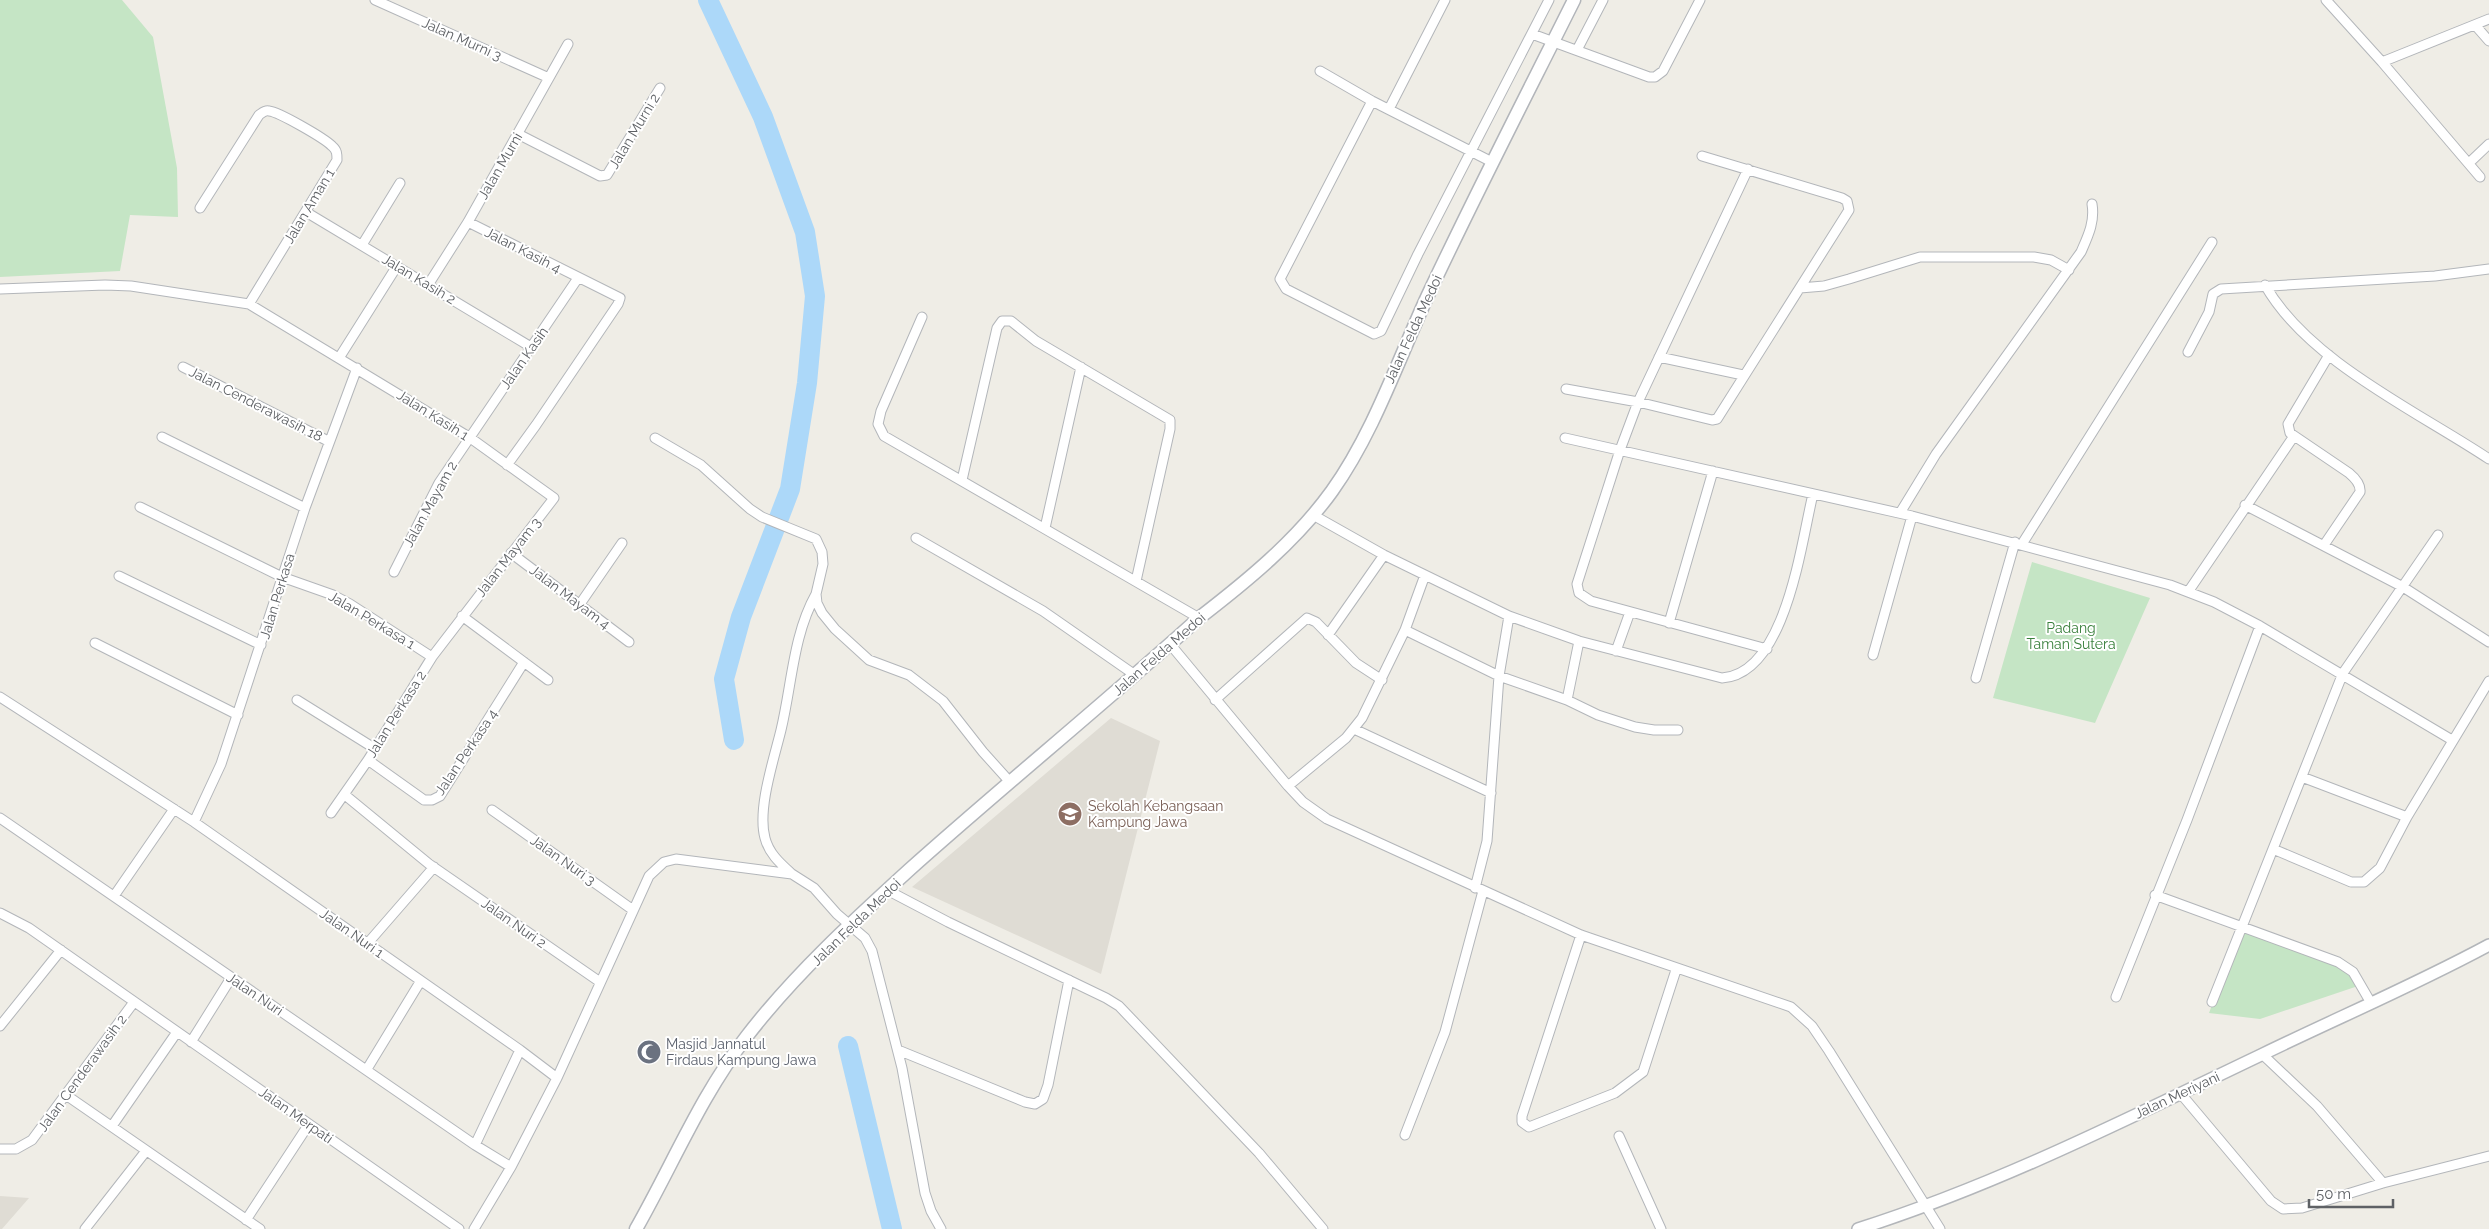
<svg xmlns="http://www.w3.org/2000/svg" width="2489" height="1229" viewBox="0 0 2489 1229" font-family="Raleway,sans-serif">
<rect width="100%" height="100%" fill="#efede6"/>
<path fill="#dfdcd4" d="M1111 718 1160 741 1101 974 912 887Z
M0 1196 29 1198 2 1229H0Z"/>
<path fill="#c5e5c5" d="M0 0H122L153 37 177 168 178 217 130 215 120 271 0 277Z
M2032 562 2150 598 2095 723 1993 698Z
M2242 926 2338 962 2361 985 2260 1019 2209 1013Z"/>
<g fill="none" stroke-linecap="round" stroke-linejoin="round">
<path stroke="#acd8f9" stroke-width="20" d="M708 0 763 117 805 232 815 296 807 383 790 489 741 617 724 679 734 740
M848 1046 892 1229"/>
<defs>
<path id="minor" d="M375 0 549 78
M2326 0 2382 62 2480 177
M2475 25 2489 41
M1532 34 1649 77H1655L1663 71 1700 0
M1577 50 1603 0
M2382 62 2489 19
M1320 71 1372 101 1492 162
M1372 101 1280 279 1286 289 1374 334 1381 331 1418 254 1549 0
M1389 109 1445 0
M518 134 600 176 607 175 660 88
M2469 163 2489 144
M1748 169 1638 402 1620 450 1577 584 1579 593 1591 601 1767 649
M200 208 259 115C262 113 265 110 269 111 279 112 324 138 332 146 337 150 337 154 337 160L249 304
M306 212 531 347
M468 222 620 298 618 304 536 425 507 465
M362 245 400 183
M428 285 468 222 568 44
M2265 285C2308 361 2417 411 2489 459
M1800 288 1824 286 1849 279 1920 257H2034L2051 260 2069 270
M0 289 105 285 131 286 249 304 469 437 554 498 432 657 368 760 331 813
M922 317 881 411 878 424 884 436 1199 618
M2188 352 2209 312 2213 294 2221 289 2435 276 2489 269
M1659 357 1743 375
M339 358 397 266
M183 367 328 441
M1566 389 1638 402 1712 420 1717 419 1849 210 1847 201 1842 198 1702 156
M162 437 305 508
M655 438 701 465 750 509 762 517 816 539 822 552 823 564 816 594 817 603 822 613 835 629 869 660 909 675 943 701 983 752 1010 782
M1565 438 1912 516 2170 585 2214 602 2260 626 2452 740
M962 480 997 328 1002 321H1011L1036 341 1170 420V429L1136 581
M2245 505 2403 587 2489 642
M140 507 282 577 333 595 350 604 432 657
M1900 513 1936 454 2081 252C2088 236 2095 222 2092 204
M1313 515 1384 555 1509 616 1579 641 1722 678C1786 674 1801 543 1813 494
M1045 528 1081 367
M916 538 1043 611 1135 675
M2022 544 2212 242
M2324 545 2360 492C2361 484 2355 478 2349 473L2290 433 2288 424 2329 355
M511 553 629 642
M394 572 439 483 578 278
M119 576 261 645
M2188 592 2294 436
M580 604 622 543
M462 616 548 680
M1669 623 1713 471
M1405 630 1499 676 1567 700 1598 715 1635 727 1654 730H1678
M1328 635 1384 555
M95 643 238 715
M1170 644 1288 786 1303 802 1327 819 1581 935 1791 1007 1812 1026 1829 1051 1940 1229
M1616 651 1630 612
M1873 655 1912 516
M1976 678 2015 542
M0 697 194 822 520 1050 557 1078 511 1167 474 1229
M297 700 374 748
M1215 700 1307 618 1316 622 1356 663 1382 680
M1567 700 1579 641
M1354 729 1491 793
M368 760 424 800H432L440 796 524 662
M2302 777 2407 817
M1288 786 1346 738 1362 718 1405 630 1425 575
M345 795 429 864 600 982
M492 810 633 910
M0 818 475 1145 511 1167
M194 822 221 764 305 508 357 368
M2273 849 2351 882H2364L2380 868 2407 817 2489 681
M792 874C781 864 769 854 765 838 757 809 774 759 781 730 792 684 793 635 816 594
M1475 888 1487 841 1499 676 1509 616
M887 890 948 922 1106 998 1119 1006 1259 1153 1323 1229
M2155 895 2338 962 2353 972 2371 1003
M114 896 174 809
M0 913 29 928 459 1229
M1581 935 1522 1116V1122L1529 1127 1615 1093 1643 1072 1676 970
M367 944 434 867
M2116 997 2187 820 2260 626
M2212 1002 2343 673 2438 535
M0 1026 61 950
M191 1042 231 978
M898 1050 1025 1102 1035 1104 1043 1099 1048 1085 1069 980
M2262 1054 2317 1106 2383 1183
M367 1069 420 982
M557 1078 649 876 664 862 676 859 792 874 814 888 837 914 865 938 872 951 902 1068 925 1193 931 1211 941 1229
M2181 1094 2271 1201 2283 1209 2302 1208 2383 1183 2489 1156
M66 1095 260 1229
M112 1126 177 1032
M1405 1135 1445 1032 1483 891
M1619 1136 1661 1229
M475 1145 520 1050
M0 1149H16L32 1140 134 1002
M246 1220 309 1124
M85 1229 146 1151"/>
<path id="tertiary" d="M1858 1229C1997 1185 2129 1118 2261 1055 2337 1018 2415 985 2489 945"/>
<path id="secondary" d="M636 1229C673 1164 701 1095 747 1036 794 975 853 921 909 870 1004 785 1104 704 1199 618 1247 581 1296 541 1332 491 1374 432 1398 360 1428 295 1475 195 1525 98 1574 0"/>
</defs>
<use href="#minor" stroke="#b3b6ba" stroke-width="11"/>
<use href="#tertiary" stroke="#b3b6ba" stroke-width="14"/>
<use href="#secondary" stroke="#b2b5ba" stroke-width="15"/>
<use href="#minor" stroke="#fff" stroke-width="9"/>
<use href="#tertiary" stroke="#fff" stroke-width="11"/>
<use href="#secondary" stroke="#fff" stroke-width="12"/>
</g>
<defs>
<symbol id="school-disc" viewBox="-11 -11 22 22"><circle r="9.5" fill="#8d6e63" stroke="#fff"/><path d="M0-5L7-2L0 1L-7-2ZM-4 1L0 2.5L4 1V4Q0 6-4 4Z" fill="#fff"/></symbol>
<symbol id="mosque-disc" viewBox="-11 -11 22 22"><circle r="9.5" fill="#6b7280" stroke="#fff"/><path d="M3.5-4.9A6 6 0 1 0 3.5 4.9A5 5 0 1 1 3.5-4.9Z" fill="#fff"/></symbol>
</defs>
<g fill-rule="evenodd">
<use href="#school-disc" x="1056" y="800" width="28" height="28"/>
<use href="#mosque-disc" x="635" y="1038" width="28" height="28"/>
</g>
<g text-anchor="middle" stroke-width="4" stroke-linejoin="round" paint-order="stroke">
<g font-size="14" fill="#5e6165" stroke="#fff">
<text transform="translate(462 39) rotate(24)" y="5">Jalan Murni 3</text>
<text transform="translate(634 131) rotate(-59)" y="5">Jalan Murni 2</text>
<text transform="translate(500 166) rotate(-60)" y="5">Jalan Murni</text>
<text transform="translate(309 206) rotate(-59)" y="5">Jalan Aman 1</text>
<text transform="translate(523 250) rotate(27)" y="5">Jalan Kasih 4</text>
<text transform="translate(419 279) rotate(31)" y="5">Jalan Kasih 2</text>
<text transform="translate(1413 329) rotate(-65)" y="5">Jalan Felda Medoi</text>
<text transform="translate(524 358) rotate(-55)" y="5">Jalan Kasih</text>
<text transform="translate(256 404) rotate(27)" y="5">Jalan Cenderawasih 18</text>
<text transform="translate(433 415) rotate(32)" y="5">Jalan Kasih 1</text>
<text transform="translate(430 504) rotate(-61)" y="5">Jalan Mayam 2</text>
<text transform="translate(508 557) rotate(-52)" y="5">Jalan Mayam 3</text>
<text transform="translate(277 596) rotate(-73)" y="5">Jalan Perkasa</text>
<text transform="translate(570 597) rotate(37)" y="5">Jalan Mayam 4</text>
<text transform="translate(372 620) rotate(31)" y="5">Jalan Perkasa 1</text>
<text transform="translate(1159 654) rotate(-41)" y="5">Jalan Felda Medoi</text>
<text transform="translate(396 714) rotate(-58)" y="5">Jalan Perkasa 2</text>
<text transform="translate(466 752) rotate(-56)" y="5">Jalan Perkasa 4</text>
<text transform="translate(563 860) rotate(35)" y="5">Jalan Nuri 3</text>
<text transform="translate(856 922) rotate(-44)" y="5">Jalan Felda Medoi</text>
<text transform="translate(514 923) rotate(35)" y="5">Jalan Nuri 2</text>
<text transform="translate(352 933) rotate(35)" y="5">Jalan Nuri 1</text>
<text transform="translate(255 994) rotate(34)" y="5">Jalan Nuri</text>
<text transform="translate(82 1073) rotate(-54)" y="5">Jalan Cenderawasih 2</text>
<text transform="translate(2177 1095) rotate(-25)" y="5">Jalan Meriyani</text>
<text transform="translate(296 1115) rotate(35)" y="5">Jalan Merpati</text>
</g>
<g font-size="14" fill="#3a803d" stroke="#fff">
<text x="2071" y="633">Padang<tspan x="2071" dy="16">Taman Sutera</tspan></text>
</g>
<g font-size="14" fill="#785e54" stroke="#fff" text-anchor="start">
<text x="1088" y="811">Sekolah Kebangsaan<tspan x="1088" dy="16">Kampung Jawa</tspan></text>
</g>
<g font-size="14" fill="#5b616d" stroke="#fff" text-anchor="start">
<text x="666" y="1049">Masjid Jannatul<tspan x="666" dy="16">Firdaus Kampung Jawa</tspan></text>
</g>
</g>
<path d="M2309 1199v8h84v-8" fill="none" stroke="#5e6165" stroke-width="2.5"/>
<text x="2316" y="1199" font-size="15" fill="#5e6165" stroke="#ffffff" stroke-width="4" paint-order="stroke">50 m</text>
</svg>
